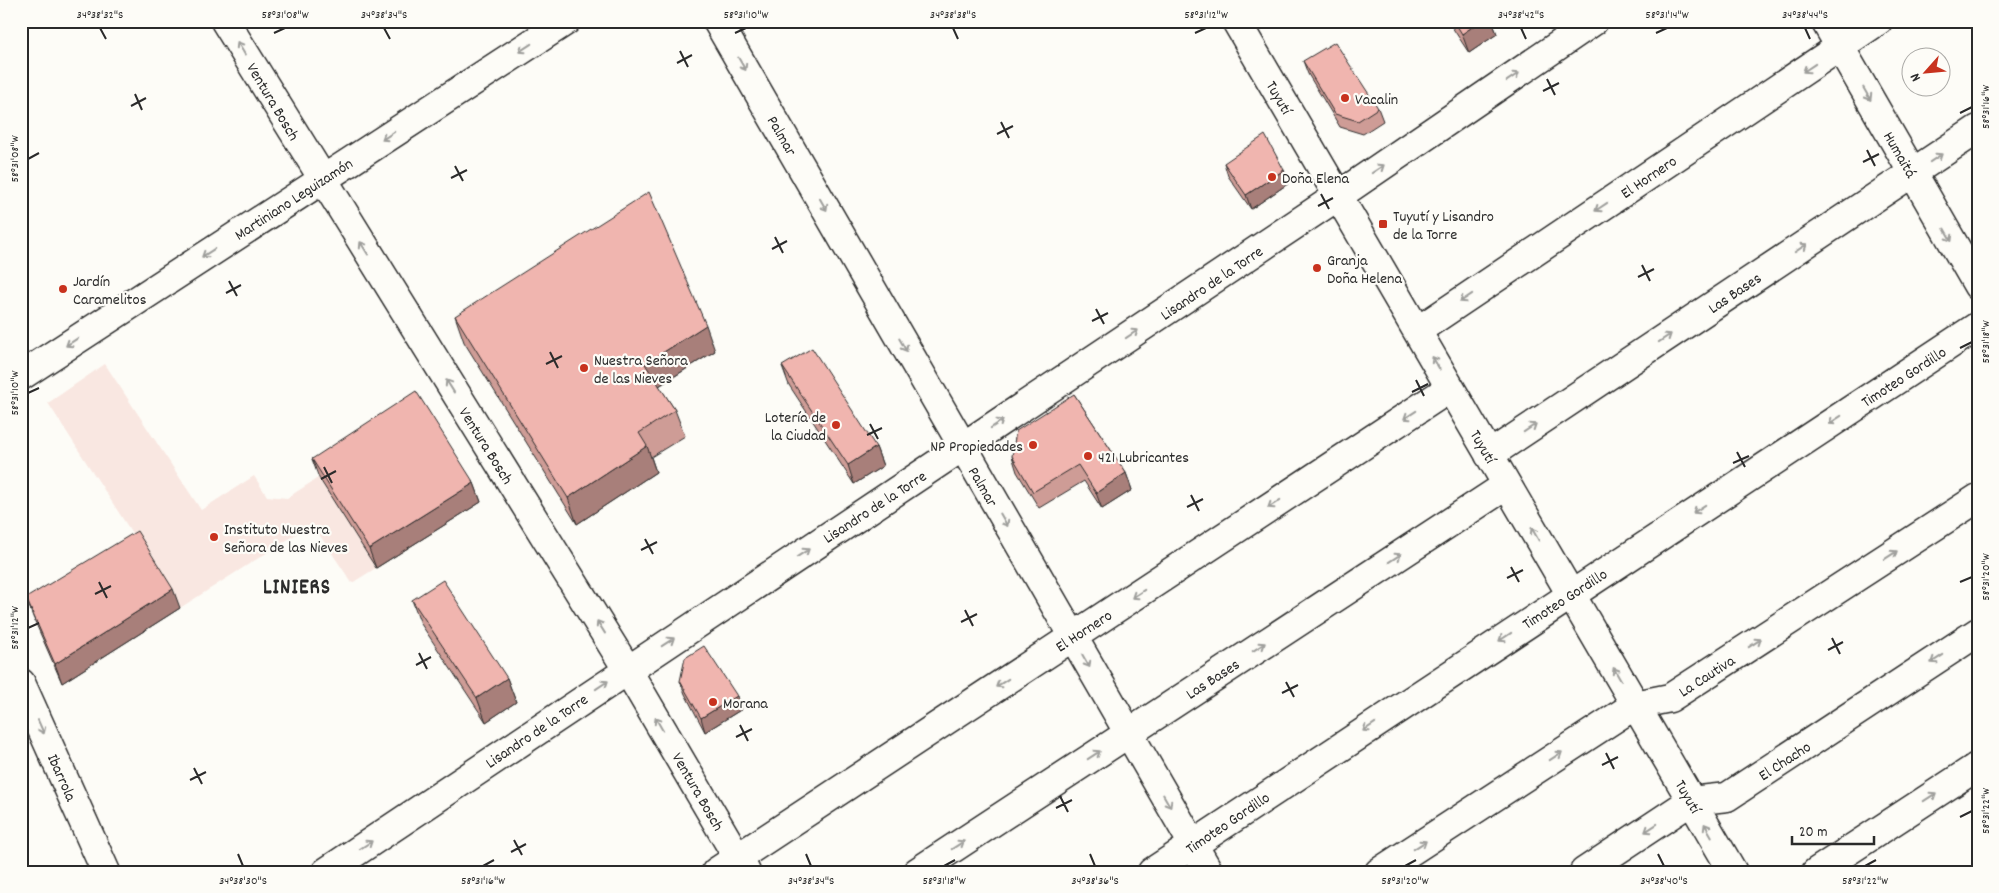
<svg xmlns="http://www.w3.org/2000/svg" width="1999" height="893" viewBox="0 0 1999 893" font-family="Dekko,sans-serif">
<rect width="100%" height="100%" fill="#fdfcf7"/>
<filter id="ink" filterUnits="userSpaceOnUse"><feTurbulence type="fractalNoise" baseFrequency=".02" numOctaves="2"/><feDisplacementMap in="SourceGraphic" scale="10" xChannelSelector="R" yChannelSelector="G"/><feConvolveMatrix kernelMatrix="1 2 1 2 8 2 1 2 1" color-interpolation-filters="sRGB"/></filter>
<g filter="url(#ink)">
<path fill="#f9e7e1" d="M105 364 201 510 254 476 267 496 287 498 423 410 481 502 352 583 312 524 62 683 33 617 143 550 48 403Z"/>
<g fill="none" stroke-linecap="round" stroke-linejoin="round">
<defs>
<path id="street" d="M225 21 627 669 746 872
M717 21 1209 872
M1236 21 1733 872
M1825 21 1978 286
M1417 331 1878 21
M21 376 566 21
M1489 455 1978 129
M21 683 106 872
M716 872 1450 388
M917 872 1507 485
M1152 872 1978 326
M1379 872 1635 705 1670 698 1978 498
M1584 872 1691 801 1727 797 1978 632
M1816 872 1978 766"/>
<path id="secondary" d="M326 872 1338 196 1594 21"/>
</defs>
<use href="#street" stroke="#2b2b2b" stroke-width="31"/>
<use href="#secondary" stroke="#2b2b2b" stroke-width="31"/>
<use href="#street" stroke="#fdfcf7" stroke-width="28"/>
<use href="#secondary" stroke="#fdfcf7" stroke-width="28"/>
</g>
<path fill="#ce9c96" stroke="#2b2b2b" d="M1448 21H1492L1497 34 1469 53Z
M1303 61 1378 108 1383 121 1363 134 1340 127 1308 74Z
M1224 163 1284 170 1289 183 1251 209 1228 176Z
M455 316 715 351 659 386 675 410 685 436 651 457 656 472 577 524 464 342Z
M782 366 876 447 883 466 854 484 789 385Z
M1074 394 1126 473 1132 490 1102 509 1084 481 1039 508 1017 472 1012 456Z
M312 459 474 483 481 502 376 568 319 478Z
M26 598 180 608 62 683 33 617Z
M412 600 507 678 516 702 486 722 421 624Z
M680 681 742 709 705 732 685 694Z"/>
<path fill="#a87f7a" stroke="#2b2b2b" d="M1481 21H1492L1497 34 1469 53 1462 34Z
M1284 170 1289 183 1251 209 1246 195Z
M706 325 715 351 654 389 645 364Z
M647 446 656 472 577 524 568 498Z
M876 447 883 466 854 484 848 465Z
M1126 473 1132 490 1102 509 1096 493Z
M474 483 481 502 376 568 369 549Z
M173 589 180 608 62 683 55 664Z
M507 678 516 702 486 722 477 698Z
M737 696 742 709 705 732 701 718Z"/>
<path fill="#f0b5af" stroke="#2b2b2b" d="M1454 21H1481L1462 34Z
M1335 42 1378 108 1358 121 1335 114 1303 61Z
M1265 135 1284 170 1246 195 1224 163Z
M649 192 706 325 645 364 675 410 639 433 647 446 568 498 455 316Z
M812 348 876 447 848 465 782 366Z
M416 391 474 483 369 549 312 459Z
M1074 394 1126 473 1096 493 1078 465 1033 492 1012 456 1016 431Z
M137 531 173 589 55 664 26 598Z
M443 580 507 678 477 698 412 600Z
M704 646 737 696 701 718 680 681 685 658Z"/>
<defs><path id="oneway-shaft" d="M-6 0H5M1.5-3L5.5 0L1.5 3" fill="none" stroke-width="1.6" stroke-linecap="round" stroke-linejoin="round" transform="scale(1.25)"/></defs>
<g stroke="#9e9e9b">
<use href="#oneway-shaft" transform="translate(241 48) rotate(-121)"/>
<use href="#oneway-shaft" transform="translate(525 48) rotate(147)"/>
<use href="#oneway-shaft" transform="translate(742 64) rotate(60)"/>
<use href="#oneway-shaft" transform="translate(1809 68) rotate(146)"/>
<use href="#oneway-shaft" transform="translate(1513 77) rotate(-34)"/>
<use href="#oneway-shaft" transform="translate(1867 94) rotate(60)"/>
<use href="#oneway-shaft" transform="translate(388 136) rotate(147)"/>
<use href="#oneway-shaft" transform="translate(1936 158) rotate(-34)"/>
<use href="#oneway-shaft" transform="translate(1378 169) rotate(-34)"/>
<use href="#oneway-shaft" transform="translate(823 204) rotate(60)"/>
<use href="#oneway-shaft" transform="translate(1601 207) rotate(146)"/>
<use href="#oneway-shaft" transform="translate(1948 235) rotate(60)"/>
<use href="#oneway-shaft" transform="translate(364 248) rotate(-122)"/>
<use href="#oneway-shaft" transform="translate(1801 248) rotate(-34)"/>
<use href="#oneway-shaft" transform="translate(208 253) rotate(147)"/>
<use href="#oneway-shaft" transform="translate(1466 298) rotate(146)"/>
<use href="#oneway-shaft" transform="translate(1132 334) rotate(-34)"/>
<use href="#oneway-shaft" transform="translate(1665 338) rotate(-34)"/>
<use href="#oneway-shaft" transform="translate(72 342) rotate(147)"/>
<use href="#oneway-shaft" transform="translate(903 345) rotate(60)"/>
<use href="#oneway-shaft" transform="translate(1436 363) rotate(-120)"/>
<use href="#oneway-shaft" transform="translate(450 386) rotate(-122)"/>
<use href="#oneway-shaft" transform="translate(1410 415) rotate(147)"/>
<use href="#oneway-shaft" transform="translate(1835 420) rotate(147)"/>
<use href="#oneway-shaft" transform="translate(997 424) rotate(-34)"/>
<use href="#oneway-shaft" transform="translate(1530 428) rotate(-34)"/>
<use href="#oneway-shaft" transform="translate(1274 504) rotate(147)"/>
<use href="#oneway-shaft" transform="translate(1699 509) rotate(147)"/>
<use href="#oneway-shaft" transform="translate(1004 520) rotate(60)"/>
<use href="#oneway-shaft" transform="translate(1535 534) rotate(-120)"/>
<use href="#oneway-shaft" transform="translate(803 553) rotate(-33)"/>
<use href="#oneway-shaft" transform="translate(1891 555) rotate(-33)"/>
<use href="#oneway-shaft" transform="translate(1395 558) rotate(-33)"/>
<use href="#oneway-shaft" transform="translate(1138 594) rotate(147)"/>
<use href="#oneway-shaft" transform="translate(601 627) rotate(-122)"/>
<use href="#oneway-shaft" transform="translate(1505 637) rotate(146)"/>
<use href="#oneway-shaft" transform="translate(668 642) rotate(-33)"/>
<use href="#oneway-shaft" transform="translate(1755 643) rotate(-33)"/>
<use href="#oneway-shaft" transform="translate(1259 647) rotate(-33)"/>
<use href="#oneway-shaft" transform="translate(1937 659) rotate(147)"/>
<use href="#oneway-shaft" transform="translate(1086 661) rotate(60)"/>
<use href="#oneway-shaft" transform="translate(1617 674) rotate(-120)"/>
<use href="#oneway-shaft" transform="translate(1002 683) rotate(147)"/>
<use href="#oneway-shaft" transform="translate(602 685) rotate(-34)"/>
<use href="#oneway-shaft" transform="translate(659 724) rotate(-120)"/>
<use href="#oneway-shaft" transform="translate(41 727) rotate(66)"/>
<use href="#oneway-shaft" transform="translate(1369 727) rotate(146)"/>
<use href="#oneway-shaft" transform="translate(1094 755) rotate(-33)"/>
<use href="#oneway-shaft" transform="translate(1556 756) rotate(-33)"/>
<use href="#oneway-shaft" transform="translate(1930 797) rotate(-33)"/>
<use href="#oneway-shaft" transform="translate(1167 801) rotate(60)"/>
<use href="#oneway-shaft" transform="translate(1651 828) rotate(147)"/>
<use href="#oneway-shaft" transform="translate(1708 830) rotate(-120)"/>
<use href="#oneway-shaft" transform="translate(366 845) rotate(-34)"/>
<use href="#oneway-shaft" transform="translate(958 845) rotate(-33)"/>
<use href="#oneway-shaft" transform="translate(1420 845) rotate(-33)"/>
</g>
</g>
<path fill="none" stroke="#2b2b2b" stroke-width="2" d="M100 28 106 39M384 28 390 39M953 28 958 39M1521 28 1526 39M1805 28 1810 39M274 33 285 28M735 33 746 28M1195 33 1206 28M1656 33 1667 28M680 51 688 67M677 63 692 55M1547 79 1555 95M1543 91 1559 83M135 94 142 110M131 106 146 98M1960 113 1972 107M1001 122 1009 138M997 134 1013 126M1867 150 1875 166M28 159 39 153M1863 162 1879 154M455 166 463 181M451 178 467 170M1321 194 1329 209M1318 206 1333 198M775 237 783 253M772 249 787 241M1642 265 1650 281M1638 277 1654 269M229 281 237 296M226 293 241 285M1096 309 1104 324M1092 321 1108 313M1960 348 1972 342M550 352 558 368M546 364 562 356M1416 380 1424 396M1412 392 1428 384M28 393 39 388M870 424 878 439M867 435 882 428M1737 452 1745 467M1733 463 1749 456M324 467 332 483M321 479 336 471M1191 495 1199 511M1187 507 1203 499M645 539 653 554M641 550 657 542M1511 567 1519 582M1507 578 1523 570M99 582 107 598M1960 582 1972 577M95 594 111 586M965 610 973 626M961 622 977 614M28 628 39 623M1832 638 1840 654M1828 650 1843 642M419 653 427 669M416 665 431 657M1286 682 1294 697M1282 693 1298 685M740 725 748 741M736 737 752 729M1606 753 1614 769M1602 765 1618 757M194 768 202 784M190 780 206 772M1060 796 1068 812M1056 808 1072 800M1960 817 1972 811M514 840 522 855M511 852 526 844M238 854 243 866M806 854 811 866M1090 854 1095 866M1658 854 1664 866M483 866 494 860M944 866 955 860M1405 866 1416 860M1865 866 1876 860"/>
<g fill="#c8321e" stroke="#fdfcf7" stroke-width="2">
<circle cx="1345" cy="98" r="5"/>
<circle cx="1272" cy="177" r="5"/>
<rect x="1378" y="219" width="10" height="10" rx="2.5"/>
<circle cx="1317" cy="268" r="5"/>
<circle cx="63" cy="289" r="5"/>
<circle cx="584" cy="368" r="5"/>
<circle cx="836" cy="425" r="5"/>
<circle cx="1033" cy="445" r="5"/>
<circle cx="1088" cy="456" r="5"/>
<circle cx="214" cy="537" r="5"/>
<circle cx="713" cy="702" r="5"/>
</g>
<g text-anchor="middle" stroke-width="4.5" stroke-linejoin="round" paint-order="stroke">
<g font-size="16" fill="#2b2b2b" stroke="#fdfcf7">
<text transform="translate(1280 97) rotate(60)" y="6">Tuyutí</text>
<text transform="translate(274 101) rotate(59)" y="6">Ventura Bosch</text>
<text transform="translate(783 135) rotate(60)" y="6">Palmar</text>
<text transform="translate(1901 154) rotate(60)" y="6">Humaitá</text>
<text transform="translate(1648 176) rotate(-34)" y="6">El Hornero</text>
<text transform="translate(293 198) rotate(-33)" y="6">Martiniano Leguizamón</text>
<text transform="translate(1211 282) rotate(-34)" y="6">Lisandro de la Torre</text>
<text transform="translate(1734 292) rotate(-34)" y="6">Las Bases</text>
<text transform="translate(1903 376) rotate(-33)" y="6">Timoteo Gordillo</text>
<text transform="translate(487 445) rotate(58)" y="6">Ventura Bosch</text>
<text transform="translate(1484 446) rotate(60)" y="6">Tuyutí</text>
<text transform="translate(984 486) rotate(60)" y="6">Palmar</text>
<text transform="translate(874 506) rotate(-33)" y="6">Lisandro de la Torre</text>
<text transform="translate(1564 598) rotate(-33)" y="6">Timoteo Gordillo</text>
<text transform="translate(1083 630) rotate(-33)" y="6">El Hornero</text>
<text transform="translate(1706 675) rotate(-33)" y="6">La Cautiva</text>
<text transform="translate(1212 678) rotate(-33)" y="6">Las Bases</text>
<text transform="translate(536 730) rotate(-34)" y="6">Lisandro de la Torre</text>
<text transform="translate(1784 760) rotate(-33)" y="6">El Chacho</text>
<text transform="translate(63 777) rotate(66)" y="6">Ibarrola</text>
<text transform="translate(699 791) rotate(60)" y="6">Ventura Bosch</text>
<text transform="translate(1689 796) rotate(60)" y="6">Tuyutí</text>
<text transform="translate(1227 822) rotate(-34)" y="6">Timoteo Gordillo</text>
</g>
<g font-size="16" fill="#2b2b2b" stroke="#fdfcf7" text-anchor="start">
<text x="1355" y="104">Vacalin</text>
<text x="1282" y="183">Doña Elena</text>
<text x="1393" y="221">Tuyutí y Lisandro<tspan x="1393" dy="18">de la Torre</tspan></text>
<text x="1327" y="265">Granja<tspan x="1327" dy="18">Doña Helena</tspan></text>
<text x="73" y="286">Jardín<tspan x="73" dy="18">Caramelitos</tspan></text>
<text x="594" y="365">Nuestra Señora<tspan x="594" dy="18">de las Nieves</tspan></text>
<text x="826" y="422" text-anchor="end">Lotería de<tspan x="826" dy="18">la Ciudad</tspan></text>
<text x="1023" y="451" text-anchor="end">NP Propiedades</text>
<text x="1098" y="462">421 Lubricantes</text>
<text x="224" y="534">Instituto Nuestra<tspan x="224" dy="18">Señora de las Nieves</tspan></text>
<text x="723" y="708">Morana</text>
</g>
<g font-size="21" font-weight="bold" letter-spacing="1" fill="#2b2b2b" stroke="#fdfcf7">
<text x="297" y="593">LINIERS</text>
</g>
</g>
<rect width="1999" height="893" fill="none" stroke="#fdfcf7" stroke-width="55"/>
<g transform="translate(1926 72) rotate(243)"><circle r="24" fill="#fdfcf7" stroke="#a9a8a5"/>
<path d="M0-4L9 19L0 12L-9 19Z" fill="#c8321e"/>
<text y="-8" font-size="14" font-weight="bold" text-anchor="middle" fill="#2b2b2b">N</text>
</g>
<path d="M1792 836v8h82v-8" fill="none" stroke="#2b2b2b" stroke-width="2.5"/>
<text x="1799" y="836" font-size="15" fill="#2b2b2b" stroke="#fdfcf7" stroke-width="4" paint-order="stroke">20 m</text>
<rect x="28" y="28" width="1944" height="838" fill="none" stroke="#2b2b2b" stroke-width="2"/>
<g font-size="12" text-anchor="middle" fill="#2b2b2b">
<text x="100" y="18">34°38'32"S</text>
<text x="285" y="18">58°31'08"W</text>
<text x="384" y="18">34°38'34"S</text>
<text x="746" y="18">58°31'10"W</text>
<text x="953" y="18">34°38'38"S</text>
<text x="1206" y="18">58°31'12"W</text>
<text x="1521" y="18">34°38'42"S</text>
<text x="1667" y="18">58°31'14"W</text>
<text x="1805" y="18">34°38'44"S</text>
<text transform="translate(1985 107) rotate(-90)" y="4">58°31'16"W</text>
<text transform="translate(14 159) rotate(-90)" y="4">58°31'08"W</text>
<text transform="translate(1985 342) rotate(-90)" y="4">58°31'18"W</text>
<text transform="translate(14 393) rotate(-90)" y="4">58°31'10"W</text>
<text transform="translate(1985 577) rotate(-90)" y="4">58°31'20"W</text>
<text transform="translate(14 628) rotate(-90)" y="4">58°31'12"W</text>
<text transform="translate(1985 811) rotate(-90)" y="4">58°31'22"W</text>
<text x="243" y="884">34°38'30"S</text>
<text x="483" y="884">58°31'16"W</text>
<text x="811" y="884">34°38'34"S</text>
<text x="944" y="884">58°31'18"W</text>
<text x="1095" y="884">34°38'36"S</text>
<text x="1405" y="884">58°31'20"W</text>
<text x="1664" y="884">34°38'40"S</text>
<text x="1865" y="884">58°31'22"W</text>
</g>
</svg>
